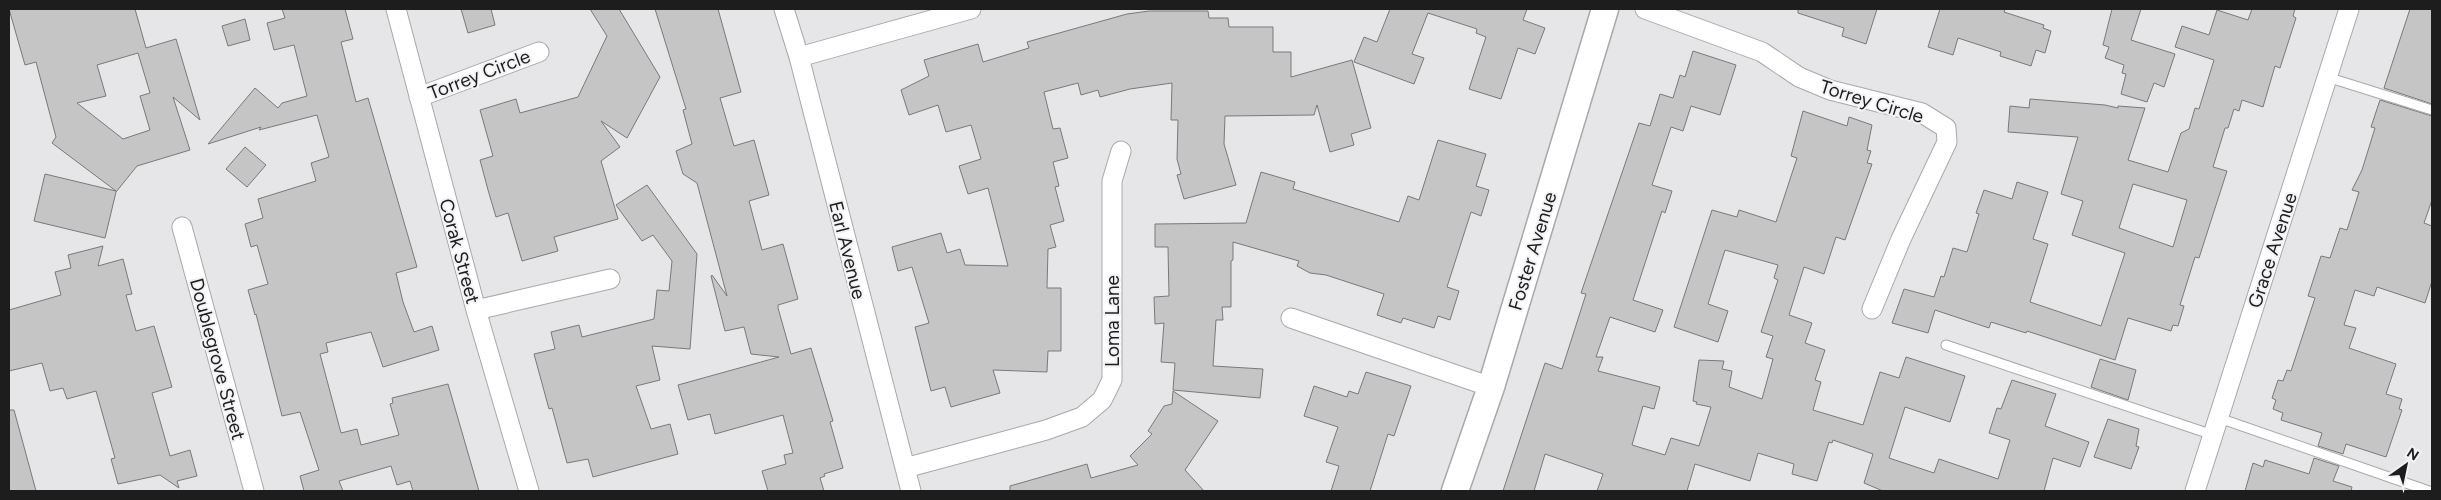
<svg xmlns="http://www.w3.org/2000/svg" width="2441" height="500" viewBox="0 0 2441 500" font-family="Figtree,sans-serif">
<rect width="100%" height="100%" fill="#e6e6e8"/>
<path fill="#c6c5c6" stroke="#7a797a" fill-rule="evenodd" d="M9 9H135L146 48 176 39 200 120 173 97 190 150 137 166 116 192 105 238 34 221 45 174 116 191 52 143 56 137 36 62 25 65ZM138 53 150 93 140 96 150 130 123 139 77 103 106 96 97 65Z
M282 9H345L353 39 341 42 356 102 368 98 417 267 396 273 403 302 414 332 432 326 439 350 383 367 371 332 326 343 328 352 320 354 341 433 357 429 361 445 399 435 390 404 393 403 392 398 448 384 479 491H413L410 481 397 485 391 466 339 481 343 491H304L300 476 319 470 300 412 282 416 256 314 255 315 248 290 268 284 257 245 251 247 245 224 263 218 258 199 316 181 311 163 329 157 317 115 259 130 261 127 208 144 255 88 278 108 282 103 307 96 294 45 274 50 267 23 285 18Z
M461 9H491L495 25 468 33Z
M590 9H619L660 77 627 138 601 121 620 147 601 161 618 219 554 237 558 251 522 261 508 213 496 217 488 190 480 160 493 156 480 110 516 99 520 113 578 97 607 36Z
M655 9H718L741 92 720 98 734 146 754 140 769 195 749 201 762 250 783 244 798 299 778 305V308L791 354 811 348 833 421 830 422 843 468 824 474 825 476 820 478 824 491H768L762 471 786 464 784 455 793 453 783 415 715 434 710 414 688 420 678 385 779 357 751 354 744 327 725 331 711 276 712 275 727 296 697 183 683 174 676 151 692 144 683 110 686 109Z
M1390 9H1527L1523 20 1545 28 1535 54 1518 48 1501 99 1469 89 1486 37 1476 33 1477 29 1428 13 1412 54 1424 58 1414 84 1354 62 1364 37 1377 42Z
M1798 9H1877L1866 44 1842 36 1844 28 1798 13Z
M1940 9H2005L2004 12 2044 25 2043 28 2051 31 2045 53 2036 50 2031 66 2000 56 2001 52 1958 38 1953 55 1928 47Z
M2112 9H2141L2131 40 2175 54 2164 87 2154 83 2147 102 2121 94 2126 74 2122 73 2124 65 2105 58 2109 47 2103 45Z
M2252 9H2295L2293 16 2296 18 2280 68 2275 66 2263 107 2242 100 2239 111 2234 109 2228 128H2225L2213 167 2227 171 2199 258 2195 257 2180 305 2184 306 2178 326 2173 325 2171 331 2128 318 2115 360 2027 331 2026 333 1991 322 1989 328 1935 310 1928 333 1892 323 1904 289 1934 297 1941 276 1944 277 1953 248 1967 252 1979 214 1976 213 1984 190 2012 199 2017 182 2048 192 2033 239 2048 244 2030 302 2101 326 2125 253 2072 235 2083 201 2061 194 2078 137 2008 132 2010 106 2029 108 2030 99 2105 105 2118 108V106L2145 108 2128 160 2168 172 2181 133 2189 129 2195 108 2199 109 2214 60 2175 47 2182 26 2209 35 2217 10 2248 20ZM2133 184 2187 200 2173 247 2119 228Z
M2410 9H2432V104L2384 88Z
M1149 11H1208L1209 18H1228L1229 27H1273V52H1291V77L1352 60 1371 128 1351 134 1354 145 1330 152 1317 105 1314 115 1225 116 1224 144 1236 185 1184 199 1177 175 1181 174 1177 159 1178 120H1171L1172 83 1130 89 1100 97 1098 90 1081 95 1078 83 1044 92 1053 129 1060 128 1068 158 1053 162 1059 186 1055 187 1064 221 1050 225 1056 247 1048 249 1047 288H1061V351H1048L1047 372 993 370 1000 393 951 407 945 387 931 391 915 327 929 323 912 267 898 271 892 247 941 233 947 253 960 249 965 265 1008 266 988 188 968 194 959 166 981 159 971 125 946 132 938 105 909 115 901 90 929 76 924 60 978 44 983 62 1029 48 1027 42 1127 14Z
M245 19 250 40 228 46 222 26Z
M1693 51 1736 65 1720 115 1691 106 1683 131 1671 127 1652 185 1672 191 1665 213 1662 211 1633 300 1663 310 1655 332 1610 317 1596 357H1603L1598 371 1660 387 1654 409 1643 406 1632 445 1665 455 1671 438 1699 446 1711 407 1696 404 1697 402 1693 401 1699 360 1724 361 1722 369 1732 371 1729 387 1762 399 1773 359 1766 357 1773 336 1761 332 1778 280 1774 278 1778 265 1725 250 1708 304 1728 311 1718 342 1674 327 1712 210 1737 217 1739 210 1776 222 1797 158 1791 156 1803 111 1847 126 1849 117 1872 125 1867 150 1871 151 1867 163 1872 164 1845 240 1836 237 1824 274 1804 267 1789 315 1812 323 1805 343 1825 350 1815 380 1821 382 1813 410 1863 425 1880 372 1899 378 1906 357 1965 376 1950 422 1905 407 1889 458 1934 473 1939 459 1998 479 2010 440 1989 433 1997 408 2001 409 2012 380 2056 394 2045 426 2089 442 2080 467 2053 458 2044 491H1883L1864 483 1873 454 1833 440 1832 443 1829 442 1817 481 1792 474 1794 464 1758 453 1750 481 1695 464 1687 491H1597L1603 474 1545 454 1534 491H1503L1545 363 1562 369 1586 294 1581 293 1639 123 1650 126 1660 94 1673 98 1680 75 1685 77Z
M2380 100 2432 116V200L2424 223 2432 226V281L2425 303 2377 287 2374 296 2355 290 2344 325 2356 328 2349 348 2396 364 2386 394 2402 399 2399 409 2402 410 2386 457 2346 444 2343 454 2318 446 2322 433 2281 420 2283 413 2273 409 2276 400 2272 398 2278 380 2283 381 2287 370 2291 371 2315 298 2308 296 2321 256 2330 258 2340 228 2347 230 2359 192 2352 190 2362 170 2375 128 2371 127Z
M1438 140 1486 154 1476 186 1489 190 1481 216 1471 212 1447 287 1459 291 1450 320 1438 316 1434 328 1403 318 1401 323 1377 315 1384 294 1326 275 1310 273 1297 266 1299 261 1233 242V260L1231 261V307H1222L1223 320H1216L1213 366 1263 369 1260 398 1173 390 1175 363 1161 362 1164 323 1155 324 1154 297 1169 296 1168 247H1155V224L1246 223 1261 172 1295 182 1293 189 1399 222 1408 196 1419 200Z
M245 147 266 165 247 187 226 169Z
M647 185 697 254 690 349 652 346 660 380 636 386 651 429 670 424 678 454 593 477 588 459 567 463 552 408 549 409 534 354 555 349 551 332 579 325 582 337 654 319 657 290 669 291 672 261 653 235 642 241 616 205Z
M103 246 98 266 123 259 132 294 126 295 136 331 154 326 172 387 152 393 170 456 190 450 197 476 177 481 179 488 160 475 118 484 111 459 115 458 96 391 67 399 63 388 50 391 42 363 9 371V310L61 295 55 272 71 268 68 255Z
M2100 359 2136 370 2128 400 2091 387Z
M1366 372 1411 386 1394 436 1388 434 1370 491H1331L1339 466 1326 462 1338 427 1304 416 1314 386 1347 397 1349 391 1358 394Z
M1173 391 1218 421 1185 470 1204 491H1010V486L1087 464 1091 478 1138 465 1130 456 1152 434 1148 431 1164 406 1172 404Z
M9 410H14L36 491H9Z
M2108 419 2139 429 2136 446 2139 447 2131 469 2094 457Z
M2314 458 2339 466 2333 481 2352 487 2351 491H2245L2253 463 2263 467 2265 460 2309 474Z"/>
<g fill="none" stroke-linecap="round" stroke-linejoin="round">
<defs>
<path id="lane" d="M2327 77 2432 110
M1946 345 2213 435
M2219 418 2429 491"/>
<path id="street" d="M396 9 476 310 529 491
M784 9 799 57 911 491
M1645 9 1762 52 1799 77 1830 90 1922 113 1946 128 1947 142 1901 239 1872 309
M799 57 971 9
M419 97 539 52
M182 227 254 491
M476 310 610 279
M1291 318 1491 387
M905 468 1046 430 1082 417 1102 400 1112 380V181L1121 151
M2195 491 2349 9"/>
<path id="secondary" d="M1455 491 1491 387 1605 9"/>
</defs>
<use href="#lane" stroke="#a8a8aa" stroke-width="11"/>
<use href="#street" stroke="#a8a8aa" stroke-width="21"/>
<use href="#secondary" stroke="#a8a8aa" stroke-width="29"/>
<use href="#lane" stroke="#fff" stroke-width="9"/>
<use href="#street" stroke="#fff" stroke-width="19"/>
<use href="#secondary" stroke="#fff" stroke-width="26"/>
</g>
<g text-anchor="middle" stroke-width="4" stroke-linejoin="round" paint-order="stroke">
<g font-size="19" fill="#1d1d1e" stroke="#f3f3f5">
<text transform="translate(479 74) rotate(-21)" y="7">Torrey Circle</text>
<text transform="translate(1872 101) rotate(17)" y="7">Torrey Circle</text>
<text transform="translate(848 250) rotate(76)" y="7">Earl Avenue</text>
<text transform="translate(2272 250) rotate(-72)" y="7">Grace Avenue</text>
<text transform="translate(460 251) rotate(75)" y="7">Corak Street</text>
<text transform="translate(1532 251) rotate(-73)" y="7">Foster Avenue</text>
<text transform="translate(1112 321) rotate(-90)" y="7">Loma Lane</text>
<text transform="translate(218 359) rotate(75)" y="7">Doublegrove Street</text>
</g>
</g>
<rect width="2441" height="500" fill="none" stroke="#1d1d1e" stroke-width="20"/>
<g transform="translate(2406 465) rotate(33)" stroke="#f3f3f5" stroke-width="4" paint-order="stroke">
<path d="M0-4L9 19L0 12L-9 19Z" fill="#1d1d1e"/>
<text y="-8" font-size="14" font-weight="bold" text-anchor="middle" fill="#1d1d1e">N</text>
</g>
</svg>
